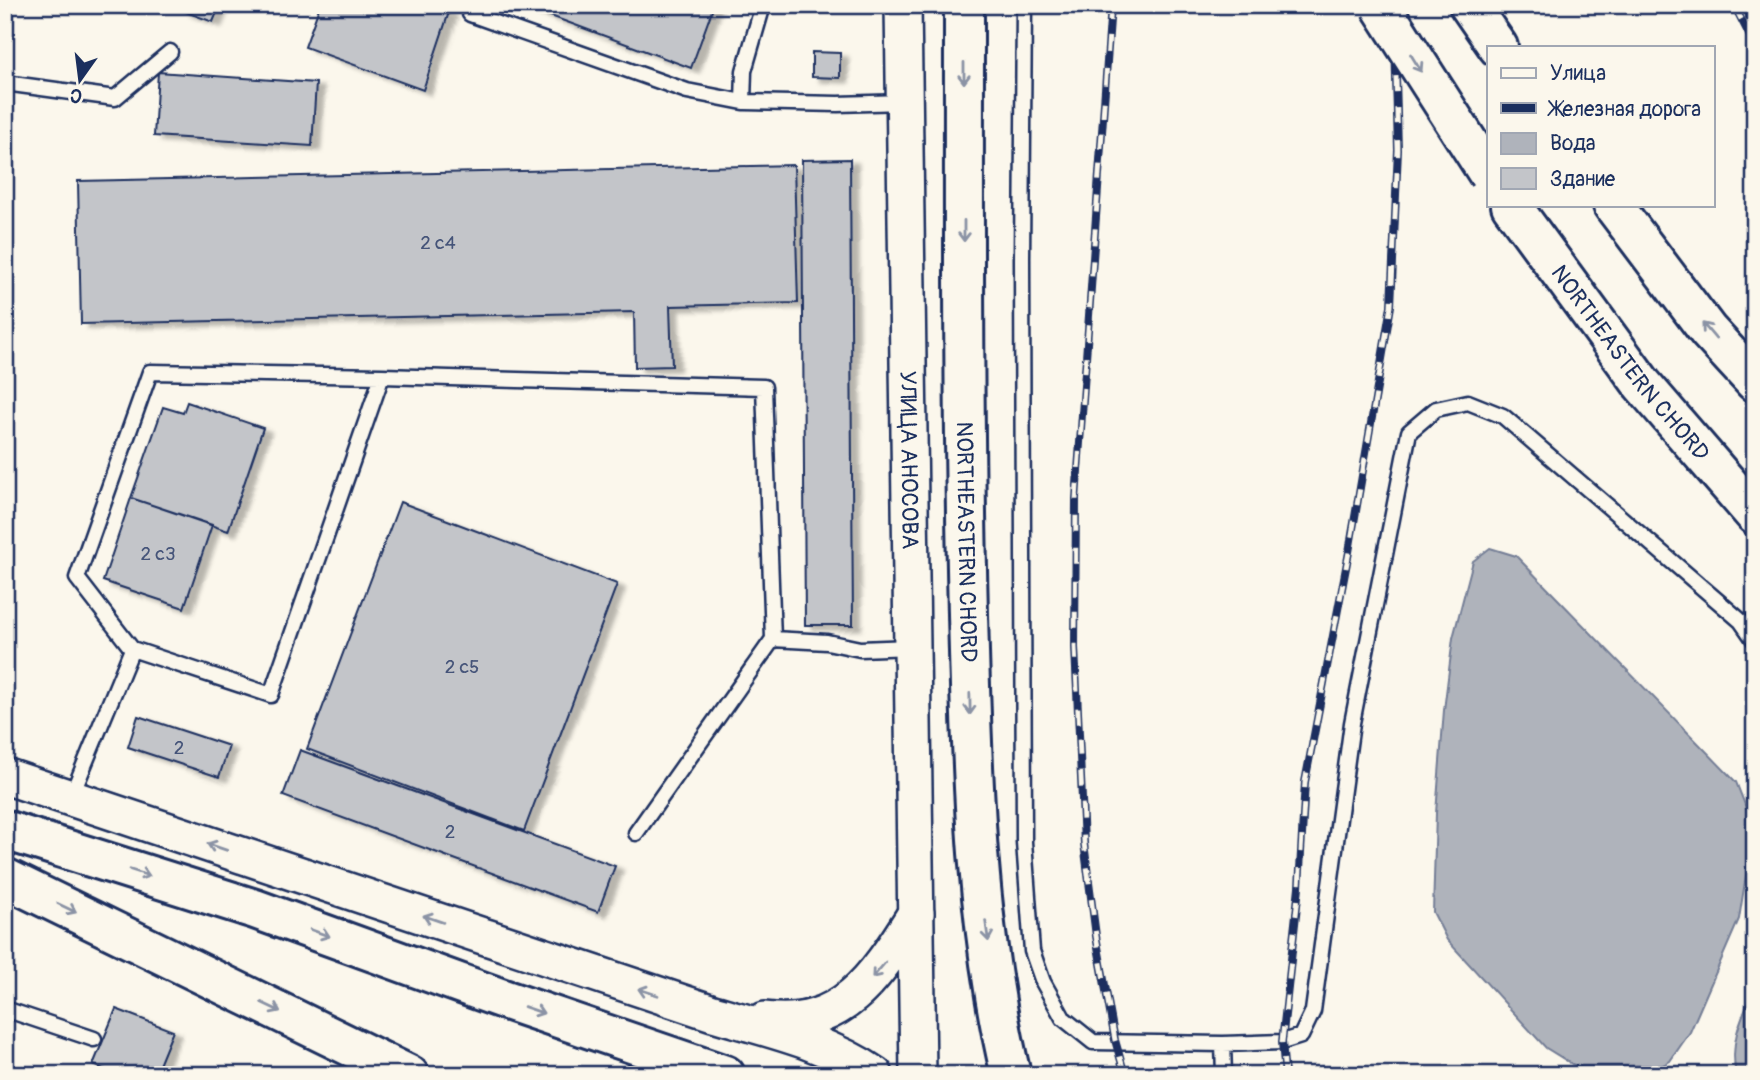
<svg xmlns="http://www.w3.org/2000/svg" width="1760" height="1080" viewBox="0 0 1760 1080" font-family="Pangolin,sans-serif">
<defs>
<filter id="shadow"><feDropShadow dx="8" dy="4.5" stdDeviation="2" flood-color="#0004"/></filter>
</defs>
<rect width="100%" height="100%" fill="#fbf7ec"/>
<filter id="ink" filterUnits="userSpaceOnUse"><feTurbulence type="fractalNoise" baseFrequency=".0143" numOctaves="2"/><feDisplacementMap in="SourceGraphic" scale="14" xChannelSelector="R" yChannelSelector="G"/><feConvolveMatrix kernelMatrix="1 2 1 2 8 2 1 2 1" color-interpolation-filters="sRGB"/></filter>
<g filter="url(#ink)">
<path fill="#afb3bb" stroke="#747e96" stroke-width="2" d="M1490 548 1516 556 1736 782 1749 815 1753 832 1739 919 1690 1032 1670 1061 1645 1075H1600L1572 1064 1546 1048 1447 940 1433 912 1436 813 1444 710 1453 638 1473 561Z
M1755 986V1075H1736C1729 1041 1742 1017 1755 986Z"/>
<path fill="#c3c5c9" stroke="#1b2f5e" stroke-width="2" filter="url(#shadow)" d="M185 5H220L213 22 183 11Z
M320 5H431L449 12 423 90 305 47Z
M521 5H714L691 68Z
M812 52 840 53V78L812 77Z
M158 72 316 83 312 146 154 136Z
M850 159 853 625H805L802 160Z
M794 165 798 303 670 306 672 366 635 367 634 312 81 324 78 181Z
M187 402 263 428 228 531 131 498 163 407 183 413Z
M131 498 212 525 184 608 103 581Z
M400 502 617 584 524 831 307 749Z
M138 716 229 746 219 777 128 747Z
M300 750 615 866 598 912 283 796Z
M116 1009 173 1031 155 1075H119L93 1065Z"/>
<g fill="none" stroke-linecap="round" stroke-linejoin="round">
<defs>
<path id="service" d="M763 5 744 71 743 102 838 104 903 102
M1024 5 1022 259 1024 842 1032 951 1043 982 1063 1018 1093 1042 1223 1044 1282 1042 1301 1036 1313 1011 1352 723 1409 432 1436 409 1468 402 1503 416 1741 621 1755 641
M470 14 687 91 743 102
M5 83 115 98 170 52
M132 649 77 578 150 372 382 376 764 387 773 639
M71 797 132 649 271 695 382 376
M636 833 773 639 827 642 860 649 911 647
M5 1009 94 1039
M1223 1044 1224 1075"/>
<g id="tertiary">
<path id="s1" d="M903 5 918 1075"/>
<path d="M5 776 713 1013C768 1029 827 1042 875 1075"/>
<path d="M765 1020C845 1031 879 971 916 913"/>
</g>
<path id="secondary" d="M5 830 255 909 503 999 725 1075
M5 878 409 1075"/>
<g id="primary">
<path id="s2" d="M964 5C964 208 963 411 968 614 972 768 975 925 1011 1075"/>
<path d="M1469 5 1498 47"/>
<path id="s3" d="M1511 205 1642 384 1755 515"/>
<path d="M1613 205 1708 331 1755 382"/>
</g>
</defs>
<use href="#service" stroke="#1b2f5e" stroke-width="19"/>
<use href="#tertiary" stroke="#1b2f5e" stroke-width="40"/>
<use href="#secondary" stroke="#1b2f5e" stroke-width="44"/>
<use href="#primary" stroke="#1b2f5e" stroke-width="44"/>
<use href="#service" stroke="#fbf7ec" stroke-width="14"/>
<use href="#tertiary" stroke="#fbf7ec" stroke-width="35"/>
<use href="#secondary" stroke="#fbf7ec" stroke-width="38"/>
<use href="#primary" stroke="#fbf7ec" stroke-width="38"/>
<defs>
<path id="rail" d="M1111 5 1076 499 1075 647 1084 843 1096 936 1115 1040 1125 1075
M1734 5 1755 46
M1750 5 1755 14
M1285 1075 1282 1042 1299 887 1305 782 1349 552 1391 306 1398 150 1394 5"/>
</defs>
<use href="#rail" stroke="#1b2f5e" stroke-width="8"/>
<use href="#rail" stroke="#fbf7ec" stroke-width="5" stroke-dasharray="16" stroke-linecap="butt"/>
<defs>
<path id="primary-bridge" d="M1380 5 1489 175"/>
</defs>
<use href="#primary-bridge" stroke="#1b2f5e" stroke-width="44" stroke-linecap="butt"/>
<use href="#primary-bridge" stroke="#fbf7ec" stroke-width="38"/>
</g>
<defs><path id="oneway-shaft" d="M-6 0H5M1.5-3L5.5 0L1.5 3" fill="none" stroke-width="1.6" stroke-linecap="round" stroke-linejoin="round" transform="scale(1.75)"/></defs>
<g stroke="#8b93a5">
<use href="#oneway-shaft" transform="translate(1416 63) rotate(58)"/>
<use href="#oneway-shaft" transform="translate(964 73) rotate(90)"/>
<use href="#oneway-shaft" transform="translate(964 231) rotate(90)"/>
<use href="#oneway-shaft" transform="translate(1709 331) rotate(-130)"/>
<use href="#oneway-shaft" transform="translate(970 704) rotate(89)"/>
<use href="#oneway-shaft" transform="translate(217 847) rotate(-161)"/>
<use href="#oneway-shaft" transform="translate(140 873) rotate(18)"/>
<use href="#oneway-shaft" transform="translate(67 908) rotate(26)"/>
<use href="#oneway-shaft" transform="translate(433 919) rotate(-161)"/>
<use href="#oneway-shaft" transform="translate(987 931) rotate(82)"/>
<use href="#oneway-shaft" transform="translate(320 933) rotate(20)"/>
<use href="#oneway-shaft" transform="translate(879 970) rotate(130)"/>
<use href="#oneway-shaft" transform="translate(648 992) rotate(-162)"/>
<use href="#oneway-shaft" transform="translate(271 1007) rotate(26)"/>
<use href="#oneway-shaft" transform="translate(534 1010) rotate(19)"/>
</g>
</g>
<g text-anchor="middle" stroke-width="5" stroke-linejoin="round" paint-order="stroke">
<g font-size="19" fill="#455479">
<text x="438" y="249">2 с4</text>
<text x="158" y="560">2 с3</text>
<text x="462" y="673">2 с5</text>
<text x="179" y="754">2</text>
<text x="450" y="838">2</text>
</g>
<g font-size="23" fill="#1b2f5e" stroke="#fbf7ec">
<text dy="8" stroke="none"><textPath href="#s3" startOffset="198">NORTHEASTERN CHORD</textPath></text>
<text dy="8" stroke="none"><textPath href="#s1" startOffset="455">УЛИЦА АНОСОВА</textPath></text>
<text dy="8" stroke="none"><textPath href="#s2" startOffset="537">NORTHEASTERN CHORD</textPath></text>
</g>
</g>
<rect width="1760" height="1080" fill="none" stroke="#fbf7ec" stroke-width="28"/>
<rect x="14" y="14" width="1732" height="1052" fill="none" stroke="#1b2f5e" stroke-width="2.5" filter="url(#ink)"/>
<rect x="1487" y="46" width="228" height="161" fill="#fbf7ec" stroke="#a1a7b3" stroke-width="2"/>
<rect x="1501" y="68" width="35" height="10" fill="#fbf7ec" stroke="#a1a7b3" stroke-width="2"/>
<text x="1550" y="80" font-size="21" fill="#1b2f5e">Улица</text>
<rect x="1501" y="103" width="35" height="10" fill="#1b2f5e" stroke="#a1a7b3" stroke-width="2"/>
<text x="1550" y="116" font-size="21" fill="#1b2f5e">Железная дорога</text>
<rect x="1501" y="133" width="35" height="21" fill="#afb3bb" stroke="#a1a7b3" stroke-width="2"/>
<text x="1550" y="150" font-size="21" fill="#1b2f5e">Вода</text>
<rect x="1501" y="168" width="35" height="21" fill="#c3c5c9" stroke="#a1a7b3" stroke-width="2"/>
<text x="1550" y="186" font-size="21" fill="#1b2f5e">Здание</text>
<g transform="translate(80 80) rotate(194)" stroke="#fbf7ec" stroke-width="5" paint-order="stroke">
<path d="M0-5L12 26L0 18L-12 26Z" fill="#1b2f5e"/>
<text y="-10" font-size="19" font-weight="bold" text-anchor="middle" fill="#1b2f5e">С</text>
</g>
</svg>
